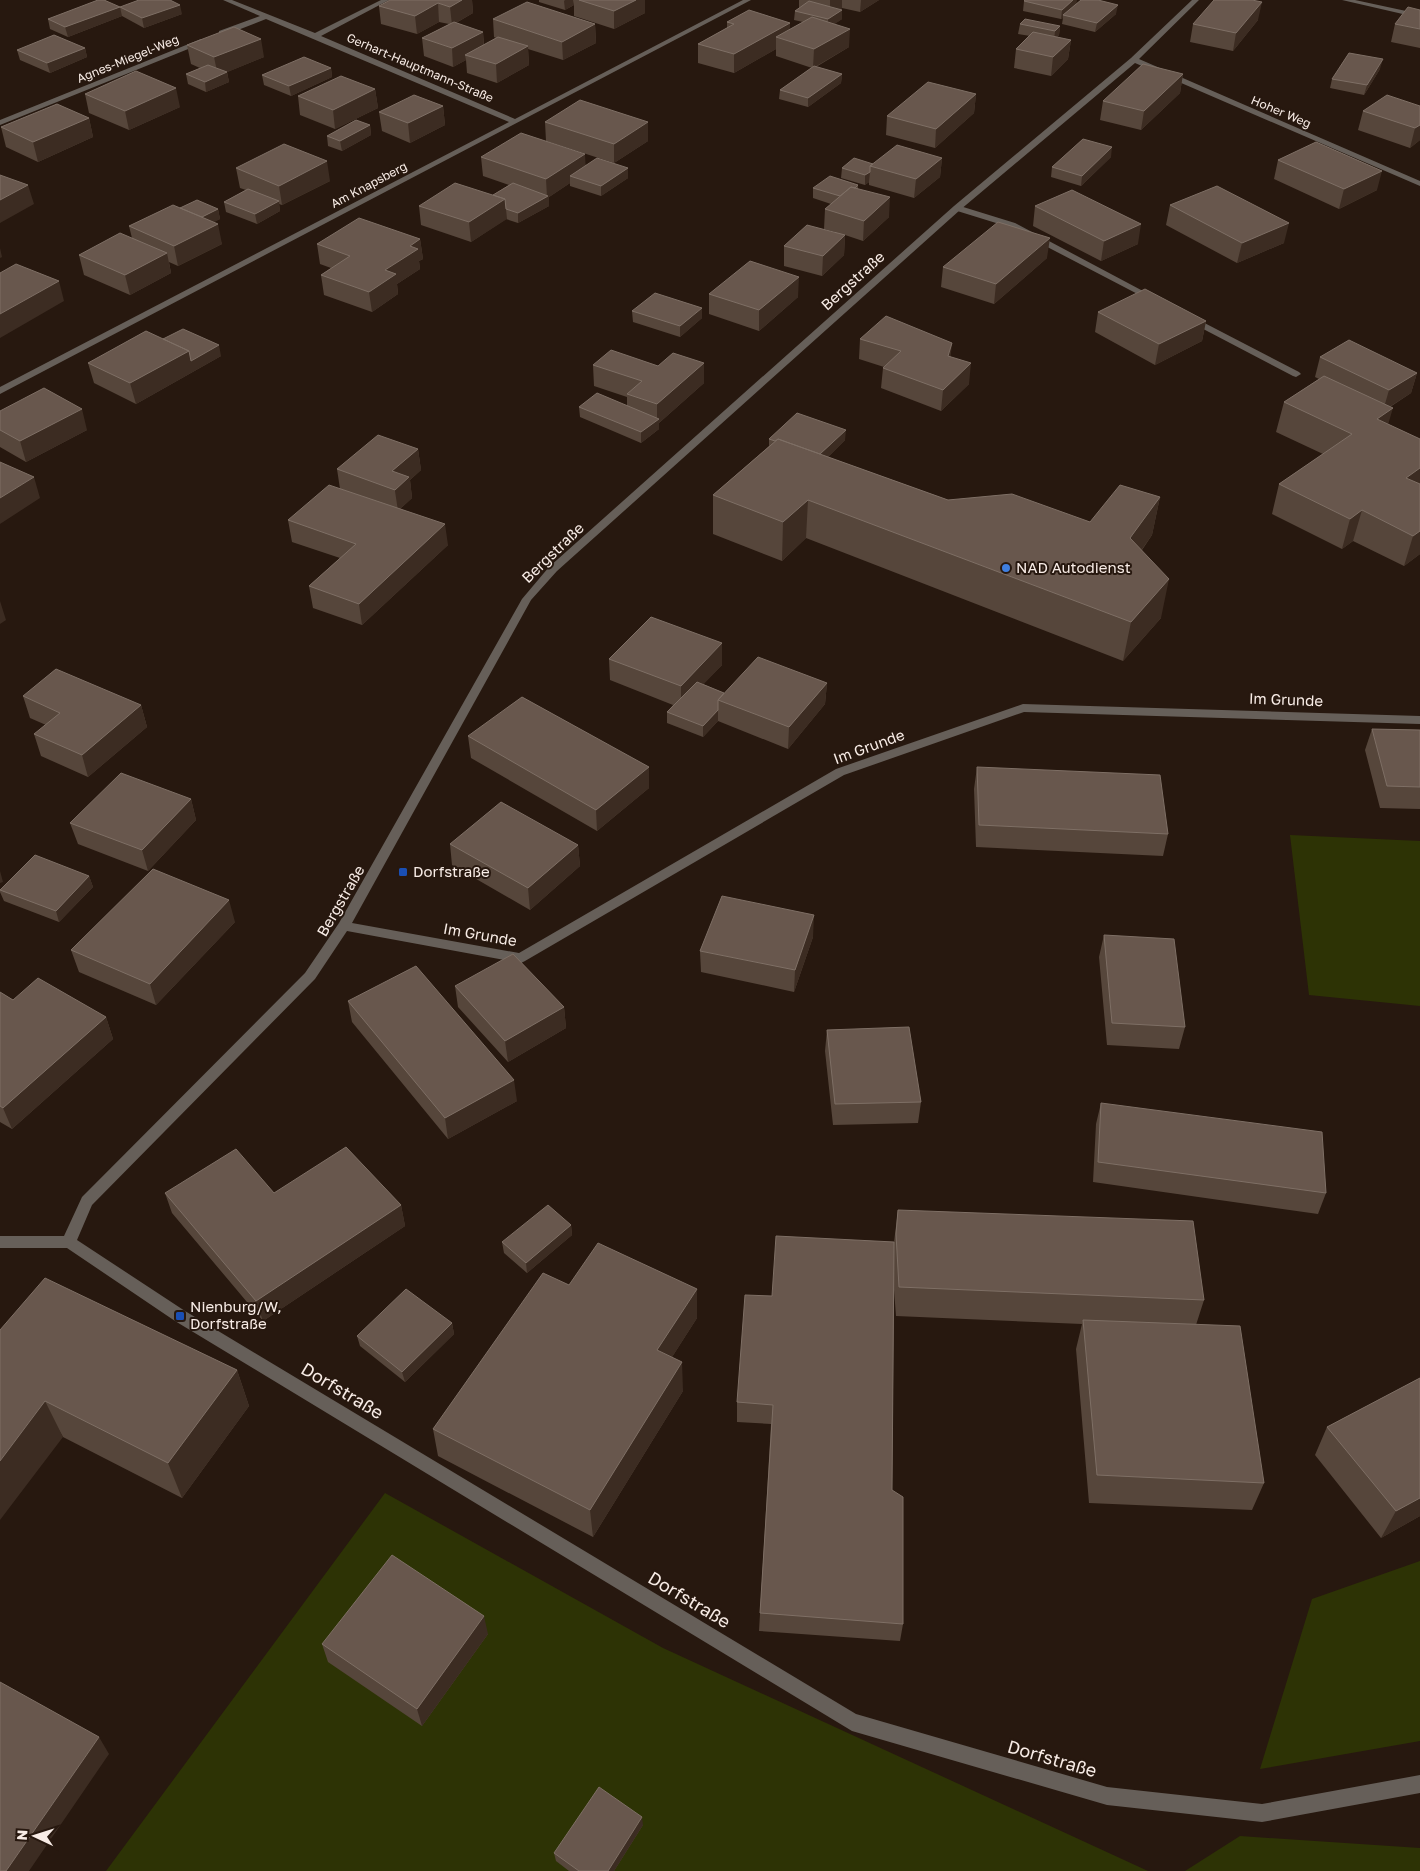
<svg xmlns="http://www.w3.org/2000/svg" width="1420" height="1871" viewBox="0 0 1420 1871" font-family="'Golos Text',sans-serif">
<rect width="100%" height="100%" fill="#27180f"/>
<path fill="#2d3305" d="M1290 835 1420 841V1006L1309 995Z
M385 1493 663 1648 1148 1871H106Z
M1420 1561V1741L1260 1769 1312 1599Z
M1240 1836 1420 1848V1871H1185Z"/>
<g fill="none" stroke-linecap="round" stroke-linejoin="round">
<path fill="#665f59" fill-rule="evenodd" d="M954 206H960L1015 223 1158 299 1151 301 1009 227 954 210Z
M1191 316 1299 372 1301 374 1296 377 1293 376 1188 321 1187 319Z"/>
<path fill="#665f59" fill-rule="evenodd" d="M223 0H232L315 33 381 0H389L321 36 515 119 743 0H751L0 394V387L509 122 266 19 225 35H219V31L260 16Z
M1192 0H1199L1139 59 1420 181V186L1135 63 960 210 557 571 531 600 352 923 519 953 836 769 1023 704 1420 716V724L1024 712 844 775 525 961 521 963 347 931 315 979 92 1205 77 1240 185 1311 856 1714 1107 1787 1262 1804 1420 1775V1793L1262 1822 1107 1805 852 1731 175 1321 67 1248H0V1236H64L82 1197 305 973 339 923 522 599 549 567 954 206 1131 58Z
M1342 0H1355L1420 14V18Z
M201 39 208 41 0 125V120Z"/>
</g>
<path fill="#56463b" d="M472 0 473 13 456 23 483 32 484 45 496 38 494 37 493 19 595 24 596 43 563 60 528 49 529 65 497 83 467 73 466 60 453 67 424 56 422 38 449 24 439 22 417 34 381 24 379 6Z
M539 0H645V13L614 29 574 16V5L565 10 539 2Z
M799 0H879L860 12 842 8 840 9 842 19 834 24 849 47 816 67 842 74 841 83 808 107 779 99 780 90 812 68 776 56V49L734 73 698 63V44L727 28V22L790 23 789 30 803 22 794 20 795 11 799 8Z
M1024 1 1076 4 1116 14 1095 32 1062 24 1063 18 1061 19 1023 11Z
M120 7 182 14 144 28 122 16Z
M120 7 122 16 68 37 50 29 48 19Z
M1420 10V48L1391 42 1395 24Z
M1258 20 1233 51 1190 42 1193 24Z
M1020 24 1060 26 1059 35 1057 37 1071 40 1068 59 1051 76 1014 68 1016 49 1030 36 1018 34Z
M187 45 264 57 227 72 229 82 206 92 188 84 186 74 200 68 191 64Z
M85 48 87 57 50 73 20 60 17 50Z
M331 68 332 77 291 96 264 85 262 75Z
M1380 69 1364 95 1330 88 1332 79Z
M1183 74 1180 93 1141 130 1100 120 1103 101Z
M375 89 378 108 335 129 300 115 298 96Z
M85 94 180 107 129 130 89 113Z
M976 94 974 113 935 148 886 135 887 116Z
M443 106 445 125 410 143 382 131 379 112Z
M1420 106V140L1410 148 1358 130 1363 111Z
M89 118 93 137 38 162 6 147 1 127Z
M545 122 648 141 614 163 546 141Z
M370 125 371 135 342 151 328 146 327 136Z
M481 157 628 168V178L601 196 570 186V183L549 197V206L518 223 506 219 471 242 421 225 419 206 493 195 509 185 483 176Z
M1111 157 1081 186 1051 177 1052 167Z
M942 158 940 177 914 198 869 185V182L865 185 841 178 842 168 873 164Z
M1278 160 1377 190 1339 209 1274 179Z
M236 168 330 181 282 205 279 204 280 211 257 224 226 212 224 202 246 190 240 188Z
M858 185V189L889 217 863 241 845 235 844 255 822 276 784 266V246L835 232 824 229 825 209 831 204 813 198V188Z
M1170 205 1284 243 1237 263 1166 225Z
M1035 206 1138 244 1101 261 1033 226Z
M180 208 218 209 220 219 213 222 222 244 178 266 169 262 171 273 130 295 84 275 79 255 132 238 129 226Z
M420 239 423 259 419 261 420 269 397 284 398 294 372 312 324 295 321 275 331 268 320 264 317 244Z
M1047 258 994 304 941 287 943 267Z
M709 294 798 297 759 331 709 314Z
M632 311 702 318 680 337 633 322Z
M1098 312 1206 321 1202 341 1155 365 1095 332Z
M163 339 221 356 136 404 94 383 88 363Z
M860 339 951 357 969 384 941 411 881 388 883 368 884 367 859 359Z
M1320 357 1417 373 1411 393 1390 407 1388 424 1420 439V554L1404 566 1353 541 1342 549 1272 514 1279 484 1323 454 1276 432 1284 402 1319 379 1315 377Z
M704 363V383L659 423V429L641 443 580 417 579 407 627 406V397L594 386 593 365 658 366Z
M0 411 87 430 26 462 0 447Z
M769 439 845 440 828 457 948 500 1090 522 1160 497 1152 535 1142 550 1161 618 1123 661 806 538 782 561 713 534V495L769 446Z
M418 449 421 470 410 480 412 498 400 509 448 545 362 625 313 608 309 586 340 558 292 542 288 520 340 489 337 469Z
M609 659 722 665 703 684 724 693 827 683 825 704 788 749 718 721 703 737 667 723V712L673 705 610 680Z
M23 696 141 705 147 727 88 777 41 756 34 734 46 725 30 718Z
M1372 729 1420 730V809L1380 808 1365 750Z
M468 736 649 788 597 831 471 758Z
M977 767 1168 834 1163 856 976 847 974 789Z
M191 799 196 820 148 871 78 844 70 823Z
M450 844 578 845 580 866 530 910 452 865Z
M89 876 93 887 59 922 4 901 0 892V889Z
M235 922 156 1005 79 972 71 950Z
M1104 935 1185 1027 1179 1049 1107 1045 1099 957Z
M813 937 794 992 701 972 700 951Z
M455 986 564 1007 566 1028 508 1062 458 1007Z
M0 992 13 1000 106 1017 113 1039 12 1129 0 1122Z
M348 1001 517 1101 448 1139 352 1022Z
M827 1030 921 1102 918 1123 833 1125 825 1051Z
M1101 1103 1326 1193 1318 1214 1093 1182 1096 1124Z
M165 1193H274L401 1205 405 1226 263 1321 172 1213Z
M898 1210 1204 1300 1196 1325 1264 1483 1252 1510 1089 1503 1076 1349 1082 1324 896 1316 894 1290 892 1490 903 1624 900 1641 759 1631 771 1424 737 1422V1402L772 1296 894 1242Z
M571 1225 572 1235 527 1273 504 1253 502 1242Z
M569 1285 697 1318 672 1357 683 1391 593 1537 438 1456 433 1429Z
M452 1323 454 1334 405 1382 360 1346 357 1336Z
M0 1330 237 1370 249 1406 182 1498 63 1437Z
M1420 1378V1516L1381 1538 1315 1455 1327 1427Z
M488 1634 422 1726 328 1662 322 1644Z
M643 1825 614 1871H569L556 1861 554 1853Z"/>
<path fill="#3c2c22" d="M462 0H472L473 13 452 25 450 7Z
M565 0H573L574 5 565 10 564 1Z
M636 0H645V13L614 29V11Z
M830 0H842V8L830 16Z
M861 0H879L860 12Z
M1073 0H1077L1076 6 1063 15V18L1061 19 1062 10Z
M1262 2 1258 20 1233 51 1236 33Z
M438 3 439 22 417 34 415 16Z
M180 5 182 14 144 28 142 18Z
M1118 5 1116 14 1095 32 1097 23Z
M120 7 122 16 68 37 65 27Z
M842 10V19L828 29V19Z
M790 23 789 41 776 37V49L734 73V54Z
M595 24 596 43 563 60 562 42Z
M1060 26 1059 35 1054 41 1055 31Z
M850 29 849 47 813 68 814 49Z
M483 32 484 51 465 55 466 60 453 67 452 48Z
M261 39 264 57 218 76 214 57Z
M1071 40 1068 59 1051 76 1053 57Z
M528 46 529 65 497 83 496 64Z
M85 48 87 57 50 73 47 63Z
M1383 59 1380 69 1364 95 1367 85Z
M331 68 332 77 291 96 289 86Z
M227 72 229 82 206 92 205 82Z
M842 74 841 83 808 107V98Z
M1183 74 1180 93 1141 130 1144 111Z
M176 88 180 107 129 130 125 111Z
M375 89 378 108 335 129 333 110Z
M976 94 974 113 935 148 936 129Z
M443 106 445 125 410 143 408 123Z
M89 118 93 137 38 162 33 142Z
M648 122V141L614 163V144Z
M370 125 371 135 342 151 340 141Z
M1420 125V140L1410 148 1415 128Z
M1112 147 1111 157 1081 186 1082 176Z
M585 154 586 173 570 176V183L549 197V206L518 223V213L547 197 546 179Z
M942 158 940 177 914 198 916 179Z
M327 161 330 181 282 205 279 186Z
M628 168V178L601 196V186Z
M1382 171 1377 190 1339 209 1344 189Z
M870 172 869 182 865 185V175Z
M28 185 34 204 0 223V200Z
M890 197 889 217 863 241 864 221Z
M505 199 507 219 471 242 469 222Z
M279 201 280 211 257 224 255 214Z
M218 209 220 219 198 231 196 220Z
M1289 223 1284 243 1237 263 1242 243Z
M218 224 222 244 178 266 174 246Z
M1141 224 1138 244 1101 261 1104 241Z
M845 235 844 255 822 276 823 256Z
M1050 238 1047 258 994 304 996 284Z
M420 239 423 259 419 261 420 269 397 284 398 294 372 312 369 292 385 270 410 246Z
M0 248 2 257 0 258Z
M167 253 171 273 130 295 125 275Z
M799 277 798 297 759 331V310Z
M59 281 64 301 0 338V314Z
M702 308V318L680 337V326Z
M1206 321 1202 341 1155 365 1159 344Z
M952 343 950 363 948 356Z
M219 345 221 356 136 404 130 383 189 351Z
M704 363V383L659 423V429L641 443V432L657 420V404Z
M971 363 969 384 941 411 943 390Z
M1417 373 1411 393 1383 411 1389 390Z
M1393 408 1384 438 1377 419Z
M82 409 87 430 26 462 20 441Z
M846 430 845 440 818 467V456Z
M418 449 421 470 410 480 412 498 398 511 392 471Z
M1420 468V491L1406 478Z
M34 477 40 498 0 524V498Z
M1160 497 1152 535 1123 576 1130 538Z
M808 500 806 538 782 561 783 522Z
M1362 510 1353 541 1342 549 1350 519Z
M445 524 448 545 362 625 359 604Z
M1420 531V554L1404 566 1413 536Z
M1169 579 1161 618 1123 661 1131 622Z
M0 601 6 620 0 624Z
M722 643V665L681 708V686Z
M827 683 825 704 788 749 789 727Z
M141 705 147 727 88 777 82 755Z
M718 710V721L703 737V726Z
M649 767V788L597 831 596 810Z
M191 799 196 820 148 871 142 850Z
M578 845 580 866 530 910 528 888Z
M0 871 3 882 0 883Z
M89 876 93 887 59 922 56 911Z
M229 900 235 922 156 1005 150 984Z
M814 915 813 937 794 992 795 970Z
M564 1007 566 1028 508 1062 505 1041Z
M106 1017 113 1039 12 1129 3 1108Z
M514 1080 517 1101 448 1139 445 1118Z
M401 1205 405 1226 263 1321 256 1301Z
M571 1225 572 1235 527 1273 526 1263Z
M697 1289V1318L658 1379 657 1350Z
M452 1323 454 1334 405 1382 402 1372Z
M682 1362 683 1391 593 1537 590 1510Z
M237 1370 249 1406 182 1498 168 1463Z
M45 1401 63 1437 0 1520V1461Z
M1420 1498V1516L1381 1538 1396 1511Z
M484 1616 488 1634 422 1726 417 1709Z
M99 1737 109 1754 29 1871H6Z
M642 1817 643 1825 614 1871H608Z"/>
<path fill="#68574d" stroke="#7e6f65" d="M98 0H104L120 7 65 27 48 19Z
M139 0H170L180 5 142 18 120 7Z
M390 0H462L450 7 438 3 415 16 379 6Z
M579 0H636L614 11Z
M1025 0H1073L1062 10 1024 1Z
M1081 0H1098L1118 5 1097 23 1063 15Z
M1214 0H1252L1262 2 1236 33 1193 24Z
M809 1 842 10 828 19 795 11Z
M527 2 595 24 562 42 493 19Z
M1408 7 1420 10V29L1395 24Z
M749 10 790 23 734 54 698 44 734 24 727 22Z
M812 17 850 29 814 49 776 37Z
M1025 19 1060 26 1055 31 1020 24Z
M454 22 483 32 452 48 422 38Z
M234 27 261 39 214 57 187 45Z
M1033 32 1071 40 1053 57 1016 49Z
M54 35 85 48 47 63 17 50Z
M498 37 528 46 496 64 465 55Z
M1349 53 1383 59 1367 85 1332 79Z
M304 57 331 68 289 86 262 75Z
M1143 64 1183 74 1144 111 1103 101Z
M208 65 227 72 205 82 186 74Z
M814 66 842 74 808 98 780 90Z
M136 71 176 88 125 111 85 94Z
M341 76 375 89 333 110 298 96Z
M928 82 976 94 936 129 887 116Z
M414 95 443 106 408 123 379 112Z
M1387 95 1420 106V125L1415 128 1363 111Z
M580 100 648 122 614 144 545 122Z
M57 104 89 118 33 142 1 127Z
M356 120 370 125 340 141 327 136Z
M521 133 585 154 546 179 481 157Z
M1083 139 1112 147 1082 176 1052 167Z
M1316 142 1382 171 1344 189 1278 160Z
M284 144 327 161 279 186 236 168Z
M897 145 942 158 916 179 870 166Z
M597 158 628 168 601 186 570 176Z
M854 158 873 164 870 166V172L865 175 842 168Z
M0 175 28 185 0 200Z
M830 176 858 185 855 188 851 187 840 196 813 188Z
M455 183 505 199 469 222 419 206Z
M513 183 548 196 518 213 506 209 505 199 493 195Z
M1217 186 1289 223 1242 243 1170 205Z
M851 187 890 197 864 221 825 209Z
M248 189 279 201 255 214 224 202Z
M1072 190 1141 224 1104 241 1035 206Z
M197 200 218 209 202 217 180 208Z
M173 205 218 224 174 246 129 226Z
M359 218 420 239 410 246 418 249 385 270 396 274 369 292 321 275 350 256 317 244Z
M998 222 1050 238 996 284 943 267Z
M807 225 845 235 823 256 784 246Z
M120 233 167 253 125 275 79 255Z
M750 261 799 277 759 310 709 294Z
M16 264 59 281 0 314V273Z
M1145 289 1206 321 1159 344 1098 312Z
M655 293 702 308 680 326 632 311Z
M886 316 952 343 948 356 971 363 943 390 883 368 901 351 860 339Z
M183 329 219 345 191 361 189 351 163 339Z
M146 331 189 351 130 383 88 363Z
M1349 340 1417 373 1389 390 1320 357Z
M611 350 658 366 673 353 704 363 657 404 627 394 642 381 593 365Z
M1324 376 1393 408 1377 419 1420 439V468L1406 478 1420 484V531L1413 536 1362 510 1350 519 1279 484 1352 434 1284 402Z
M44 388 82 409 20 441 0 430V411Z
M597 393 659 419 641 432 579 407Z
M797 413 846 430 820 454 778 439 775 441 769 439Z
M378 435 418 449 392 471 409 477 395 490 337 469Z
M778 439 948 500 1012 494 1090 522 1120 485 1160 497 1130 538 1169 579 1131 622 808 500 783 522 713 495Z
M0 462 34 477 0 498Z
M329 485 445 524 359 604 309 586 356 544 288 520Z
M651 617 722 643 681 686 609 659Z
M758 657 827 683 789 727 718 700Z
M56 669 141 705 82 755 34 734 60 713 23 696Z
M697 682 724 693 718 700V710L703 726 667 712Z
M522 697 649 767 596 810 468 736Z
M1372 729 1420 730V787L1387 786Z
M977 767 1160 775 1168 834 979 825Z
M121 773 191 799 142 850 70 823Z
M501 802 578 845 528 888 450 844Z
M35 855 89 876 56 911 0 890Z
M153 869 229 900 150 984 71 950Z
M722 896 814 915 795 970 700 951Z
M1104 935 1174 939 1185 1027 1112 1023Z
M513 954 564 1007 505 1041 455 986Z
M416 966 514 1080 445 1118 348 1001Z
M38 978 106 1017 3 1108 0 1106V992L13 1000Z
M909 1027 921 1102 835 1104 827 1030Z
M1101 1103 1322 1132 1326 1193 1098 1162Z
M346 1147 401 1205 256 1301 165 1193 236 1149 274 1193Z
M548 1205 571 1225 526 1263 502 1242Z
M898 1210 1193 1221 1204 1300 899 1287 896 1234Z
M776 1236 894 1242 892 1490 903 1497V1624L760 1613 773 1405 737 1402 745 1295 772 1296Z
M598 1243 697 1289 657 1350 682 1362 590 1510 433 1429 543 1273 569 1285Z
M45 1278 237 1370 168 1463 45 1401 0 1461V1330Z
M406 1289 452 1323 402 1372 357 1336Z
M1083 1320 1240 1326 1264 1483 1097 1475Z
M1420 1378V1498L1396 1511 1327 1427Z
M392 1555 484 1616 417 1709 322 1644Z
M0 1682 99 1737 6 1871H0Z
M599 1787 642 1817 608 1871H579L554 1853Z"/>
<circle fill="#3f7fe0" stroke="#27180f" stroke-width="2" cx="1006" cy="568" r="5"/>
<g fill="#1a4fb4" stroke="#27180f" stroke-width="2">
<rect x="398" y="867" width="10" height="10" rx="2.5"/>
<rect x="175" y="1311" width="10" height="10" rx="2.5"/>
</g>
<g text-anchor="middle" stroke-width="4" stroke-linejoin="round" paint-order="stroke">
<g font-size="12" fill="#f8ece6" stroke="#27180f">
<text transform="translate(128 59) rotate(-22)" y="4">Agnes-Miegel-Weg</text>
<text transform="translate(420 68) rotate(23)" y="4">Gerhart-Hauptmann-Straße</text>
<text transform="translate(1281 112) rotate(23)" y="4">Hoher Weg</text>
<text transform="translate(369 185) rotate(-28)" y="4">Am Knapsberg</text>
</g>
<g font-size="15" fill="#f8ece6" stroke="#27180f">
<text transform="translate(853 281) rotate(-42)" y="5">Bergstraße</text>
<text transform="translate(553 553) rotate(-44)" y="5">Bergstraße</text>
<text transform="translate(1286 700) rotate(2)" y="5">Im Grunde</text>
<text transform="translate(869 747) rotate(-20)" y="5">Im Grunde</text>
<text transform="translate(341 901) rotate(-60)" y="5">Bergstraße</text>
<text transform="translate(480 935) rotate(10)" y="5">Im Grunde</text>
</g>
<g font-size="15" fill="#f8ece6" stroke="#27180f" text-anchor="start">
<text x="1016" y="573">NAD Autodienst</text>
<text x="413" y="877">Dorfstraße</text>
<text x="190" y="1312">Nienburg/W,<tspan x="190" dy="17">Dorfstraße</tspan></text>
</g>
<g font-size="18" fill="#f8ece6" stroke="#27180f">
<text transform="translate(342 1391) rotate(31)" y="6">Dorfstraße</text>
<text transform="translate(689 1600) rotate(31)" y="6">Dorfstraße</text>
<text transform="translate(1052 1759) rotate(16)" y="6">Dorfstraße</text>
</g>
</g>
<g transform="translate(35 1836) rotate(274)" stroke="#27180f" stroke-width="4" paint-order="stroke">
<path d="M0-4L9 19L0 12L-9 19Z" fill="#f8ece6"/>
<text y="-8" font-size="14" font-weight="bold" text-anchor="middle" fill="#f8ece6">N</text>
</g>
</svg>
